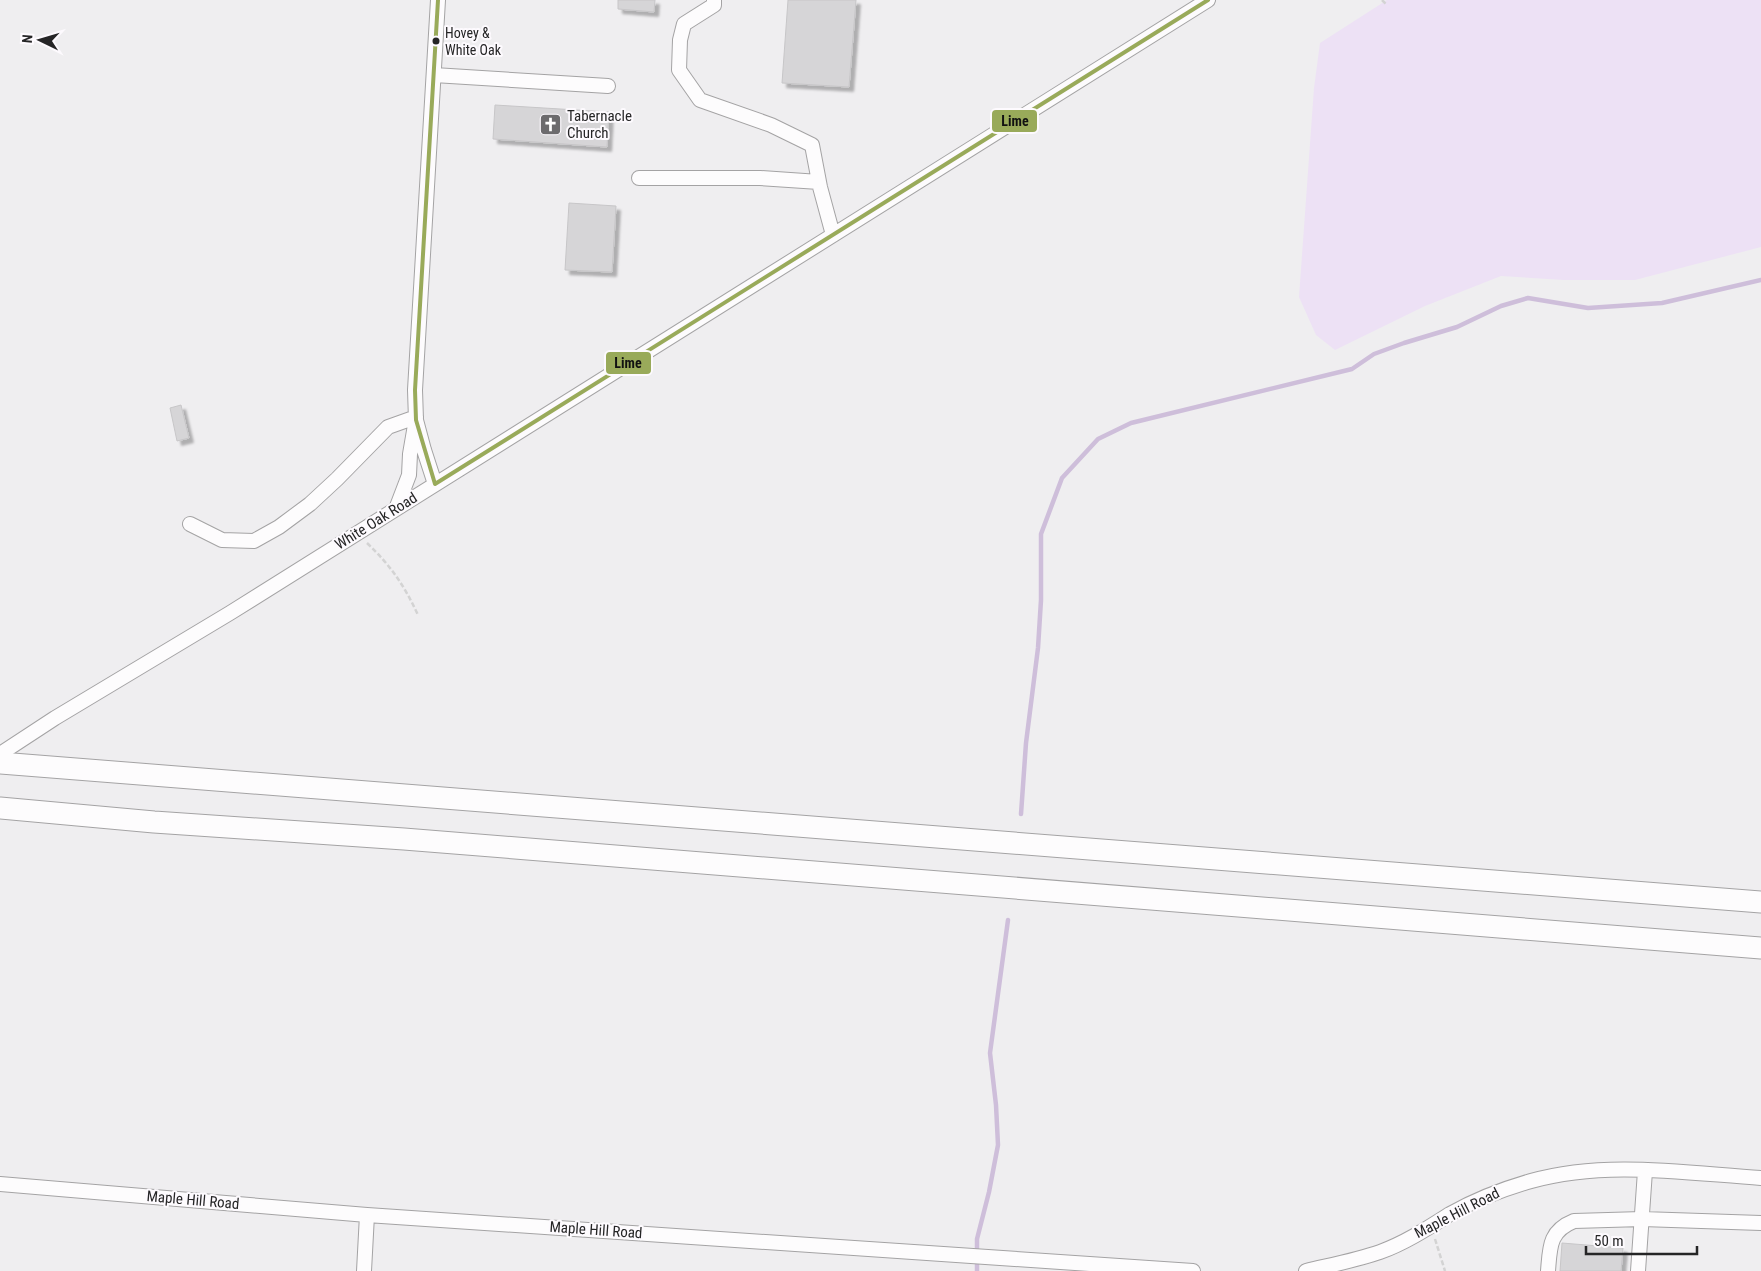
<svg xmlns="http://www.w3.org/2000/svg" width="1761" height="1271" viewBox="0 0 1761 1271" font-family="'Roboto Condensed',sans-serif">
<defs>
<filter id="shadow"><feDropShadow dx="4.5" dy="4.5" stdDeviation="1" flood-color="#0004"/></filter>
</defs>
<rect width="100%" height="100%" fill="#efeef0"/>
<path fill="#ede1f5" d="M1387 0H1761V247L1635 280H1564L1501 276 1425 306 1335 350 1316 335 1299 297 1314 88 1320 43Z"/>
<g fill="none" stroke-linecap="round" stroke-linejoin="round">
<path stroke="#cebeda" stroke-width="4.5" d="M1021 814 1026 743 1038 648 1041 600V534L1062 478 1098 439 1131 423 1352 369 1374 354 1404 343 1457 327 1501 306 1528 298 1588 308 1662 303 1761 280
M977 1271V1239L989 1192 998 1145 996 1105 990 1053 1008 920"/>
</g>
<path fill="#d6d5d7" stroke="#c7c6c8" filter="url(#shadow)" d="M618 0H655L654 12 618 9Z
M788 0H856L849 87 782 83Z
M495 105 609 112 607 147 493 139Z
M569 203 616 206 612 272 565 270Z
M181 405 189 438 177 441 170 408Z
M1562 1243 1623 1248 1621 1271H1560Z"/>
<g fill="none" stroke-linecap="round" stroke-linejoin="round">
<defs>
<path id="minor" d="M714 0V5L684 24 680 40 679 70 700 100 771 125 812 145 820 187 833 235
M434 75 608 86
M639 178H760L819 182
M435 484 424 450 416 420 415 390 438 0
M396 509 409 475 410 454 415 425
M190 524 222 540 254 541 279 527 310 504 337 479 388 427 416 417
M0 754 55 718 230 613 1208 0
M0 1184 367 1215 1193 1271
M364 1271 367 1215
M1306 1271C1331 1265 1357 1260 1380 1252 1405 1243 1428 1228 1450 1214 1475 1200 1503 1189 1531 1181 1605 1160 1685 1173 1761 1178
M1548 1271C1550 1247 1549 1231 1574 1221L1642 1219 1761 1223
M1638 1271 1645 1171"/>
<path id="highway" d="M0 763 1761 902
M0 808 154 822 404 839 1761 948"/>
</defs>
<use href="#minor" stroke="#a4a3a4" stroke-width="16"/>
<use href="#highway" stroke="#a4a3a4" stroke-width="23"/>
<path stroke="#d3d3d3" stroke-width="2.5" stroke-dasharray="5 2.5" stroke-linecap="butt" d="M1382 0 1386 4
M367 543C391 566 404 585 418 615
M1435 1239 1445 1271"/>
<use href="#minor" stroke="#fdfcfd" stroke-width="14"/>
<use href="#highway" stroke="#fdfcfd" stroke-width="21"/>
<defs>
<path id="bus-1" d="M435 484 1208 0
M435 484 416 420 415 390 438 0"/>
</defs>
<use href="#bus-1" stroke="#fdfafe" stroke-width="8"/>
<use href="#bus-1" stroke="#99aa5a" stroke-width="4"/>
</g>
<defs>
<symbol id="church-square" viewBox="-11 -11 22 22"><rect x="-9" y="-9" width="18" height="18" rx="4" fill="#6c6b6d" stroke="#fdfafe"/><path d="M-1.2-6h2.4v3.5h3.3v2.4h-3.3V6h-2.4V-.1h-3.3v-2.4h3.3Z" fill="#fff"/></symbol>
</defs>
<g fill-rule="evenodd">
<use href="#church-square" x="538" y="112" width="25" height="25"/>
</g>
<circle fill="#252526" stroke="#fdfafe" stroke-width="2" cx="436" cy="41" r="4.5"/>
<g text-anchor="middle" stroke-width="4" stroke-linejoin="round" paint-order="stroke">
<g font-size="14" fill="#252526" stroke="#fdfafe" text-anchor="start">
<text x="445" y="38">Hovey &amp;<tspan x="445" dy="17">White Oak</tspan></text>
</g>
<g font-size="15" fill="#252526" stroke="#fdfafe" text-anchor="start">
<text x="567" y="121">Tabernacle<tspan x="567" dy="17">Church</tspan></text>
</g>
<g font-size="15" fill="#252526" stroke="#fdfafe">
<text transform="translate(376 521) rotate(-32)" y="5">White Oak Road</text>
<text transform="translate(193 1200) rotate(5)" y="5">Maple Hill Road</text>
<text transform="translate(1457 1213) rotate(-27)" y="5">Maple Hill Road</text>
<text transform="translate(596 1230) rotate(4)" y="5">Maple Hill Road</text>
</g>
</g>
<g stroke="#fdfafe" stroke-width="2">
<rect x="991" y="109" width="47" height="24" rx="5" fill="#99aa5a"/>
<rect x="605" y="351" width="47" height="24" rx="5" fill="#99aa5a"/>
</g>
<g font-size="14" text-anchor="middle" font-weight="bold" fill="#111">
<text x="1015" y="126">Lime</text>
<text x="628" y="368">Lime</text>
</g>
<g transform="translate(40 40) rotate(275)" stroke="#fdfafe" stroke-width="4" paint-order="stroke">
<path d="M0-4L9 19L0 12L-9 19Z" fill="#252526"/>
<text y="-8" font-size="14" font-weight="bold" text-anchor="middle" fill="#252526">N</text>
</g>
<path d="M1586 1246v8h111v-8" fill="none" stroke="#252526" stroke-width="2.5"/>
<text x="1594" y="1246" font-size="15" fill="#252526" stroke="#fdfafe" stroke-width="4" paint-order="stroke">50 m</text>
</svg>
